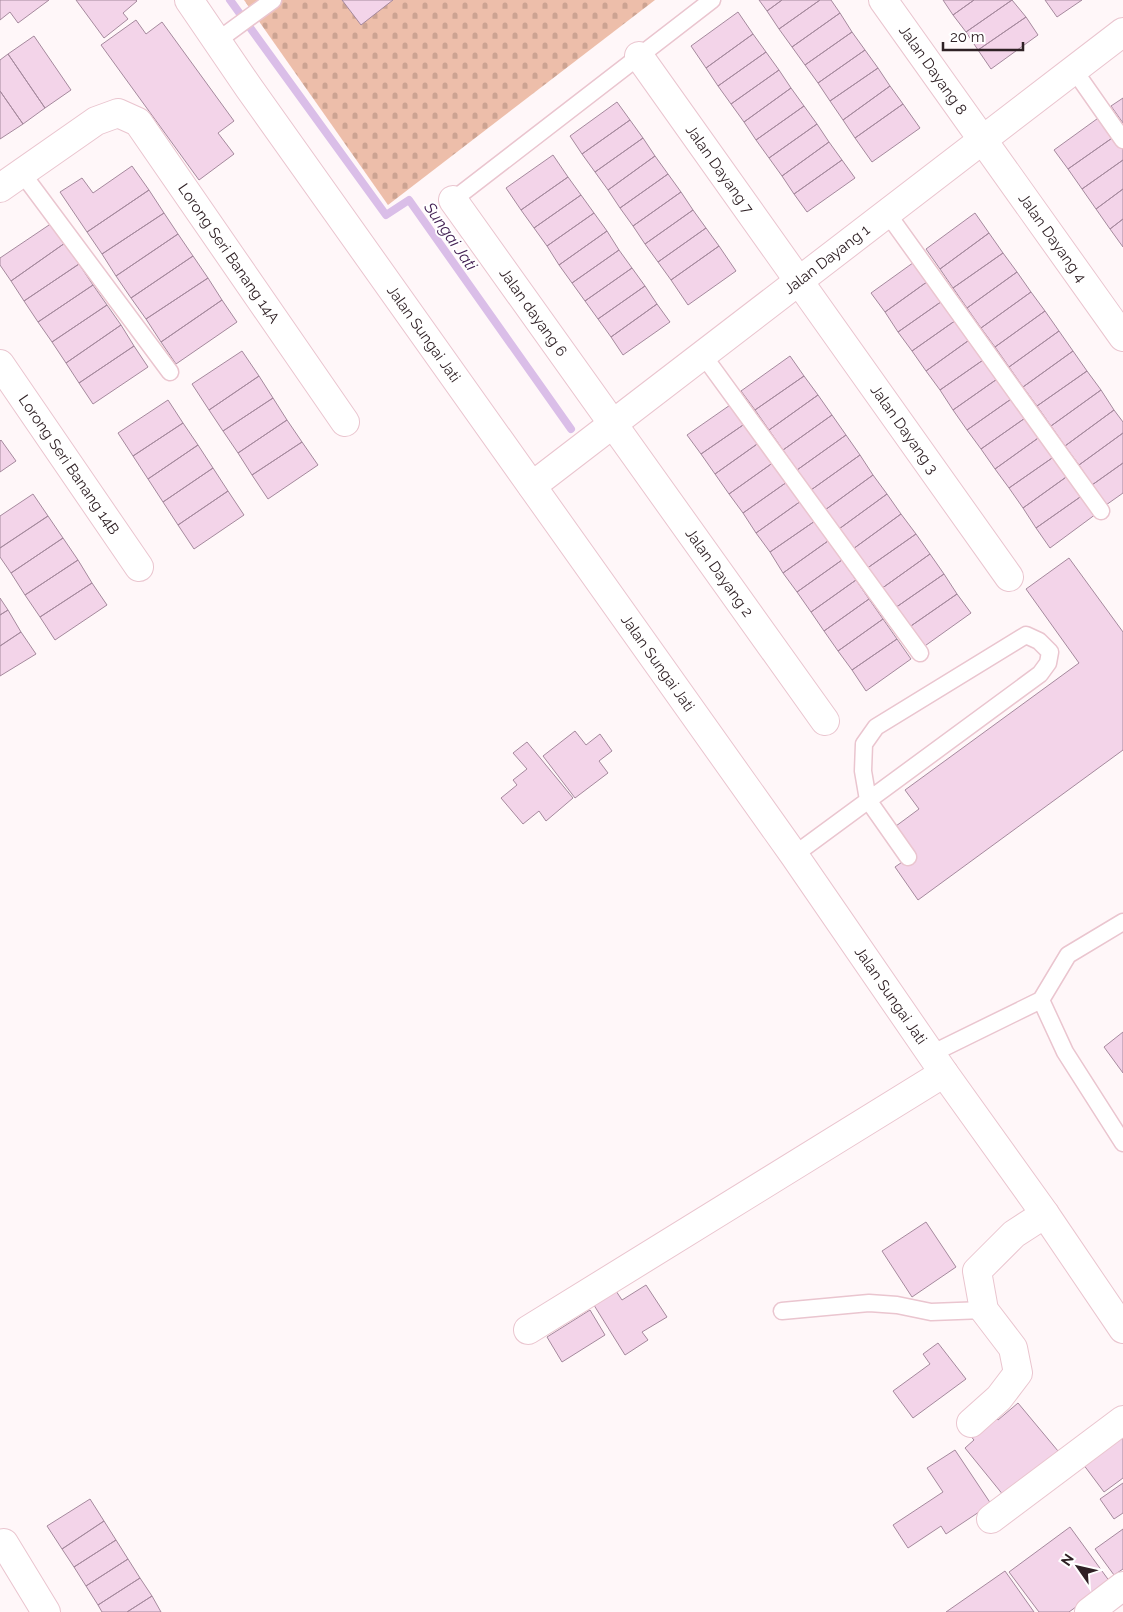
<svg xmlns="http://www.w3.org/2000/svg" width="1123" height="1612" viewBox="0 0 1123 1612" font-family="Raleway,sans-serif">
<defs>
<pattern id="cemetery-stones" width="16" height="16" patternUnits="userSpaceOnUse" patternTransform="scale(1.25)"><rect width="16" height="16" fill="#edbeaa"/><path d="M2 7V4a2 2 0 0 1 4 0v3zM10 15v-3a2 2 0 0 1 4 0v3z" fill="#cca392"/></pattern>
</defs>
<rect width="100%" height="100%" fill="#fff7f9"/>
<path fill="url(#cemetery-stones)" d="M244 0H655L388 205Z"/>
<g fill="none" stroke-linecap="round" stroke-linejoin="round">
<path stroke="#dabee8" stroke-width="8" d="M230 0 386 215 409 200 571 429"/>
</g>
<path fill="#f3d4e9" stroke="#a5899d" d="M0 0H49L18 23 10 12 0 20Z
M76 0H136L137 1 123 13 128 19 104 38Z
M342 0H393L361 25Z
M759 0H782L767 11Z
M782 0H820L779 29 767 11Z
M820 0H831L840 13 792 47 779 29Z
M943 0H974L953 15Z
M974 0H1012L966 32 953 15Z
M1012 0 1026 17 978 50 966 32Z
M1045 0H1082L1057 17Z
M738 12 753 34 706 68 691 46Z
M840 13 852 32 805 65 792 47Z
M1026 17 1038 35 991 69 978 50Z
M136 20 146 34 162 22 234 121 218 133 234 154 199 180 101 45Z
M852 32 865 50 818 83 805 65Z
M753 34 766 52 718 86 706 68Z
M34 36 71 90 45 108 8 54Z
M865 50 878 68 830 101 818 83Z
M766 52 779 70 731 104 718 86Z
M8 54 45 108 23 124 0 91V60Z
M878 68 890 86 843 120 830 101Z
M779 70 791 88 744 122 731 104Z
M890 86 903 104 855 138 843 120Z
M791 88 804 106 756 140 744 122Z
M0 91 23 124 0 139Z
M1123 98V123L1111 106Z
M617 102 630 120 582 154 570 136Z
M903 104 920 128 872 162 855 138Z
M804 106 817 124 769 158 756 140Z
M1101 116 1115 136 1068 169 1054 150Z
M630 120 643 138 595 172 582 154Z
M817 124 829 142 782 176 769 158Z
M1115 136 1123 147V160L1082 189 1068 169Z
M643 138 655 156 608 190 595 172Z
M829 142 842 160 794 194 782 176Z
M553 155 568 177 521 210 506 188Z
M655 156 668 174 620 208 608 190Z
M842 160 855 178 807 212 794 194Z
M1123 160V189L1096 209 1082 189Z
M132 166 149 190 87 232 60 192 82 178 93 193Z
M668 174 681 192 633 226 620 208Z
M568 177 581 195 534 228 521 210Z
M1123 189V219L1110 229 1096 209Z
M149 190 164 213 102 254 87 232Z
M681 192 693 210 645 244 633 226Z
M581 195 594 213 547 246 534 228Z
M693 210 706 228 658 262 645 244Z
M164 213 178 234 116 276 102 254Z
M594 213 607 231 559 265 547 246Z
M975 213 989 233 940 269 926 249Z
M1123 219V247L1110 229Z
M52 223 65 243 11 281 0 265V258Z
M706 228 719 246 671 280 658 262Z
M607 231 619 250 572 283 559 265Z
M989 233 1003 253 953 288 940 269Z
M178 234 193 256 131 298 116 276Z
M65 243 79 264 24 301 11 281Z
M719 246 736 271 688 305 671 280Z
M619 250 632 268 585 301 572 283Z
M1003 253 1017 272 967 308 953 288Z
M193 256 208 278 146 319 131 298Z
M917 260 931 279 885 312 871 293Z
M79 264 93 285 38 322 24 301Z
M632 268 645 286 598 319 585 301Z
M1017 272 1031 292 981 328 967 308Z
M208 278 222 300 161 342 146 319Z
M931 279 945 299 898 332 885 312Z
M93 285 107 305 52 342 38 322Z
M645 286 657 304 611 337 598 319Z
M1031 292 1045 311 995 347 981 328Z
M945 299 959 318 912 351 898 332Z
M222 300 237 322 176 364 161 342Z
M657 304 670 322 623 355 611 337Z
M107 305 121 325 66 363 52 342Z
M1045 311 1059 331 1009 367 995 347Z
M959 318 972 338 926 371 912 351Z
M121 325 134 346 79 383 66 363Z
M1059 331 1073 351 1023 387 1009 367Z
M972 338 986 358 940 390 926 371Z
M134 346 148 367 93 404 79 383Z
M242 351 259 376 209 410 192 384Z
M1073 351 1087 371 1037 406 1023 387Z
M790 356 804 376 755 410 741 391Z
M986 358 1000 377 953 410 940 390Z
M1087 371 1101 390 1051 426 1037 406Z
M259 376 273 398 223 431 209 410Z
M804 376 818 395 769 430 755 410Z
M1000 377 1014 397 967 430 953 410Z
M1101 390 1114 410 1065 446 1051 426Z
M818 395 832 415 783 450 769 430Z
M1014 397 1028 416 981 449 967 430Z
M273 398 287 420 238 453 223 431Z
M168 400 183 423 133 456 118 433Z
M733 403 746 423 701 454 687 435Z
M1114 410 1123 422V433L1079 465 1065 446Z
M832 415 846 435 797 470 783 450Z
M1028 416 1041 436 995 469 981 449Z
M287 420 302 442 252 475 238 453Z
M183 423 198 445 148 479 133 456Z
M746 423 760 442 715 474 701 454Z
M1123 433V463L1092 485 1079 465Z
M846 435 860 455 811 490 797 470Z
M1041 436 1055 456 1009 488 995 469Z
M1 440 16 461 0 472V441Z
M302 442 318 465 268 499 252 475Z
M760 442 774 462 729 494 715 474Z
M198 445 213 468 163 502 148 479Z
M860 455 873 475 825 510 811 490Z
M1055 456 1069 475 1023 508 1009 488Z
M774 462 787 482 743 513 729 494Z
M1123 463V493L1106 505 1092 485Z
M213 468 228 491 178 525 163 502Z
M873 475 887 494 839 529 825 510Z
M1069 475 1083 495 1036 528 1023 508Z
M787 482 801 501 756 533 743 513Z
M228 491 244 515 194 549 178 525Z
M33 494 48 516 0 548V516Z
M887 494 901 514 853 549 839 529Z
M1083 495 1096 514 1050 548 1036 528Z
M801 501 815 521 770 552 756 533Z
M901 514 916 534 866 569 853 549Z
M48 516 63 538 11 573 0 557V548Z
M815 521 828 541 783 573 770 552Z
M916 534 930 554 881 589 866 569Z
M63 538 78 560 25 595 11 573Z
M828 541 842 560 797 592 783 573Z
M930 554 944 574 895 608 881 589Z
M1069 558 1123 632V750L918 900 895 867 915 853 896 826 919 809 905 790 1079 663 1026 589Z
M78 560 92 583 40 617 25 595Z
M842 560 856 580 811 612 797 592Z
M944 574 957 594 908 628 895 608Z
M856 580 869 599 824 631 811 612Z
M92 583 107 605 55 640 40 617Z
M957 594 971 613 922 648 908 628Z
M0 598 8 610 0 615Z
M869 599 883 619 838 651 824 631Z
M8 610 21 632 0 646V615Z
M883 619 897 639 852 670 838 651Z
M21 632 36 654 0 676V646Z
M897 639 911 659 866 691 852 670Z
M575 731 586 745 600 734 612 751 599 761 608 773 575 798 543 756Z
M527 742 573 798 546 821 539 811 523 824 501 798 517 785 513 780 527 769 513 753Z
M1123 1032V1073L1104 1047Z
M926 1222 956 1267 912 1297 882 1251Z
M646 1285 667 1317 642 1332 648 1340 625 1355 592 1302 614 1288 622 1300Z
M590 1310 605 1335 562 1362 547 1337Z
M938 1343 966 1379 913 1418 893 1391 930 1364 923 1354Z
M1018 1403 1058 1451 1004 1496 965 1448 974 1440 968 1433 992 1413 998 1420Z
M1123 1433V1478L1104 1492 1083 1464Z
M955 1450 991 1504 946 1534 941 1526 908 1548 893 1525 943 1492 927 1468Z
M1123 1483V1513L1114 1519 1100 1499Z
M90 1499 104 1521 62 1549 47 1526Z
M104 1521 116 1540 74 1567 62 1549Z
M1070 1527 1110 1582 1069 1612H1039L1009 1572Z
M1123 1529V1569L1114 1575 1095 1549Z
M116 1540 128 1559 86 1586 74 1567Z
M128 1559 140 1578 98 1605 86 1586Z
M1005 1571 1034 1612H946Z
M140 1578 152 1596 127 1612H102L98 1605Z
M152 1596 161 1612H127Z"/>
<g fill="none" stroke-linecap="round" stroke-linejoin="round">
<defs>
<path id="lane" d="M217 41 273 0
M1074 70 1123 140
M22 173 170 372
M453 200 712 0
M887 213 1101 511
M703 355 920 653
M794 855 1040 674 1048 663 1050 652 1039 641 1026 635 876 727 864 744 863 771 868 800 908 857
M1123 922 1068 955 1041 1000 1065 1052 1123 1143
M931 1054 1041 1000
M782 1311 869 1303 897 1305 931 1312 984 1310"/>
<g id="street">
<path id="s1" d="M883 0 1123 337"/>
<path id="s2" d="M639 56 1009 577"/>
<path id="s3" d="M0 188 96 121 118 113 138 122 345 422"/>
<path id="s4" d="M453 200 825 721"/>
<path id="s5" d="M0 364 139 567"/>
<path id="s6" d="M532 486 1123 32"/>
<path d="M528 1330 944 1073"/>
<path d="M971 1423 999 1398 1018 1373 1013 1348 984 1310 977 1271 1014 1234 1045 1214"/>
<path d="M991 1519 1123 1420"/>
<path d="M4 1543 46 1612"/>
<path d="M1089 1612 1123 1586"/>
</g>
<g id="secondary">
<path id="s7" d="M189 0 249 88 794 855 944 1073 1045 1214 1123 1329"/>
</g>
</defs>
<use href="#lane" stroke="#eac5cf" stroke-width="19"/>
<use href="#street" stroke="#eac5cf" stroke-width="30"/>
<use href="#secondary" stroke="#eac5cf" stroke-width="30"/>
<use href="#lane" stroke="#fff" stroke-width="16"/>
<use href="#street" stroke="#fff" stroke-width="28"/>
<use href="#secondary" stroke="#fff" stroke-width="28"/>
</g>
<g text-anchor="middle" stroke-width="4" stroke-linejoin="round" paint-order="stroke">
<g font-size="15" fill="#2f2125" stroke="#fff">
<text dy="5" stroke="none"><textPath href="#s1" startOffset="86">Jalan Dayang 8</textPath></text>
<text dy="5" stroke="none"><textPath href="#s2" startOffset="139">Jalan Dayang 7</textPath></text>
<text dy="5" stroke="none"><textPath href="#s1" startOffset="292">Jalan Dayang 4</textPath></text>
<text dy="5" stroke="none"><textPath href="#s3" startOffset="322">Lorong Seri Banang 14A</textPath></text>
<text dy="5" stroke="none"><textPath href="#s6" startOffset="372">Jalan Dayang 1</textPath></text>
<text dy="5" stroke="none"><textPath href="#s4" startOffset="138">Jalan dayang 6</textPath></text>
<text dy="5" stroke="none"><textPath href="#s7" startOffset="408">Jalan Sungai Jati</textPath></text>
<text dy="5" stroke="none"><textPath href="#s2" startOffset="458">Jalan Dayang 3</textPath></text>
<text dy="5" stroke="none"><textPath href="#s5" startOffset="122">Lorong Seri Banang 14B</textPath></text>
<text dy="5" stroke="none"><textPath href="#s4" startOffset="458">Jalan Dayang 2</textPath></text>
<text dy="5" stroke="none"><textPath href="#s7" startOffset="812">Jalan Sungai Jati</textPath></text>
<text dy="5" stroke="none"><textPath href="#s7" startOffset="1218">Jalan Sungai Jati</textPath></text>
</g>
<g font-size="16" font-style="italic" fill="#432053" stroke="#fff">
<text transform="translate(451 236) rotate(55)" y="6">Sungai Jati</text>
</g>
</g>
<g transform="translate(1078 1567) rotate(304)" stroke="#ffffff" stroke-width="4" paint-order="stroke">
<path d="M0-4L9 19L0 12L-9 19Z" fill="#2f2125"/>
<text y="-8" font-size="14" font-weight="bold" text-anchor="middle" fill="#2f2125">N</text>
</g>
<path d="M943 42v8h80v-8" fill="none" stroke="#2f2125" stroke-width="2.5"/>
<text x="950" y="42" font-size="15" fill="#2f2125" stroke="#ffffff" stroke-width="4" paint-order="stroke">20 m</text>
</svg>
